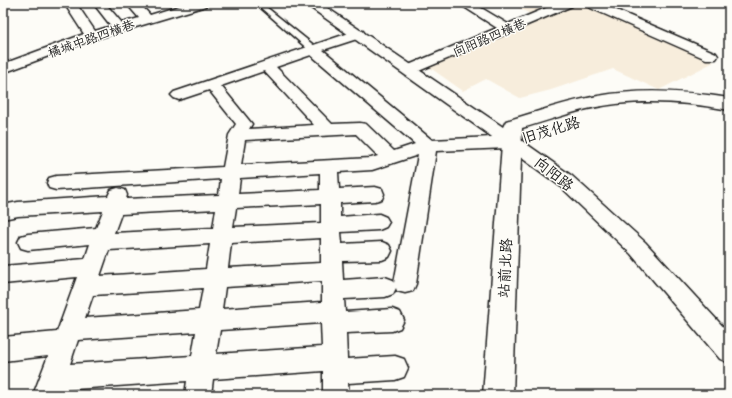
<svg xmlns="http://www.w3.org/2000/svg" width="732" height="398" viewBox="0 0 732 398" font-family="'Comic Neue','LXGW WenKai TC',sans-serif">
<rect width="100%" height="100%" fill="#fdfcf7"/>
<filter id="ink" filterUnits="userSpaceOnUse"><feTurbulence type="fractalNoise" baseFrequency=".025" numOctaves="2"/><feDisplacementMap in="SourceGraphic" scale="8" xChannelSelector="R" yChannelSelector="G"/><feConvolveMatrix kernelMatrix="1 2 1 2 8 2 1 2 1" color-interpolation-filters="sRGB"/></filter>
<g filter="url(#ink)">
<path fill="#f7eddc" d="M510 3H561L532 15Z
M579 3 714 62 659 90 613 69 551 90 520 98 486 79 463 91 429 67Z"/>
<g fill="none" stroke-linecap="round" stroke-linejoin="round">
<defs>
<path id="service" d="M261 6H265L316 47V51H310L261 8Z"/>
<path id="minor" d="M64 3H76L95 31 111 26 93 3H105L122 23 139 18 126 3H139L150 15 189 3H208L206 6 89 41 3 73V64L84 34Z
M458 3H473L508 24 558 3H574L572 6 414 73H404L402 70 404 67 497 28Z
M584 3H600L716 53 718 56 716 59H706L586 6Z
M358 30 363 31 365 34 363 37 323 50 432 140 512 136 518 138 572 176 645 242 729 333V363L720 359 631 254 560 186 508 148 436 151 416 284 413 291 405 293 397 291 396 288 393 294 385 297 344 299 345 312 392 309 400 312 404 320 400 328 392 331 346 333 347 359 395 356 404 359 408 368 404 377 395 380 348 383 349 395H323V371L213 379 211 395H185L187 381 61 390 59 395H33L48 356 3 361V337L57 332 77 277 3 284V266L85 259 90 244 28 250 21 248 18 242 21 236 28 234 96 228 103 211 18 216 3 219V205L18 202 108 196 111 190 118 188 125 190 127 195 126 199 219 195 221 179 56 190 49 188 47 183 49 178 56 176 223 167 229 135 236 124 209 90 179 100 174 98 171 95 174 92ZM311 55 415 144 394 151 366 124 360 123 332 124 276 67ZM264 71 314 125 249 129 252 124 221 86ZM356 134 378 156 371 158 241 165 245 140ZM418 155 394 283 393 280 385 277 343 280 342 261 382 260 389 257 392 251 389 245 382 242 342 244 341 232 379 230 386 227 389 222 386 217 379 214 340 217V203L375 201 382 199 384 194 382 189 375 187 339 189 338 172 372 170ZM320 173V190L238 194 240 178ZM321 204V223L233 227 236 208ZM216 209 213 228 114 233 121 214ZM321 238V263L228 268 231 243ZM210 244 206 269 100 276 109 250ZM322 281V302L222 309 225 287ZM203 288 199 310 85 318 93 295ZM321 323 322 347 216 354 220 330ZM196 332 192 356 70 364 78 340Z"/>
<path id="secondary" d="M304 3H320L503 127 506 121C537 112 567 101 598 96 642 88 685 91 729 98V110C682 101 634 98 587 109 565 114 544 122 522 128L513 395H483L502 144Z"/>
</defs>
<use href="#service" stroke="#1c1c1c" stroke-width="3"/>
<use href="#minor" stroke="#1c1c1c" stroke-width="3"/>
<use href="#secondary" stroke="#1c1c1c" stroke-width="3"/>
<use href="#service" fill="#fdfcf7" fill-rule="evenodd"/>
<use href="#minor" fill="#fdfcf7" fill-rule="evenodd"/>
<use href="#secondary" fill="#fdfcf7" fill-rule="evenodd"/>
</g>
</g>
<g text-anchor="middle" stroke-width="3" stroke-linejoin="round" paint-order="stroke">
<g font-size="13" fill="#1c1c1c" stroke="#fdfcf7">
<text transform="translate(489 37) rotate(-23)" y="5">向阳路四横巷</text>
<text transform="translate(91 38) rotate(-19)" y="5">橘城中路四横巷</text>
</g>
<g font-size="15" fill="#1c1c1c" stroke="#fdfcf7">
<text transform="translate(551 130) rotate(-17)" y="5">旧茂化路</text>
<text transform="translate(554 174) rotate(38)" y="5">向阳路</text>
<text transform="translate(505 268) rotate(-87)" y="5">站前北路</text>
</g>
</g>
<rect width="732" height="398" fill="none" stroke="#fdfcf7" stroke-width="16"/>
<rect x="8" y="8" width="716" height="382" fill="none" stroke="#1c1c1c" stroke-width="1.5" filter="url(#ink)"/>
</svg>
